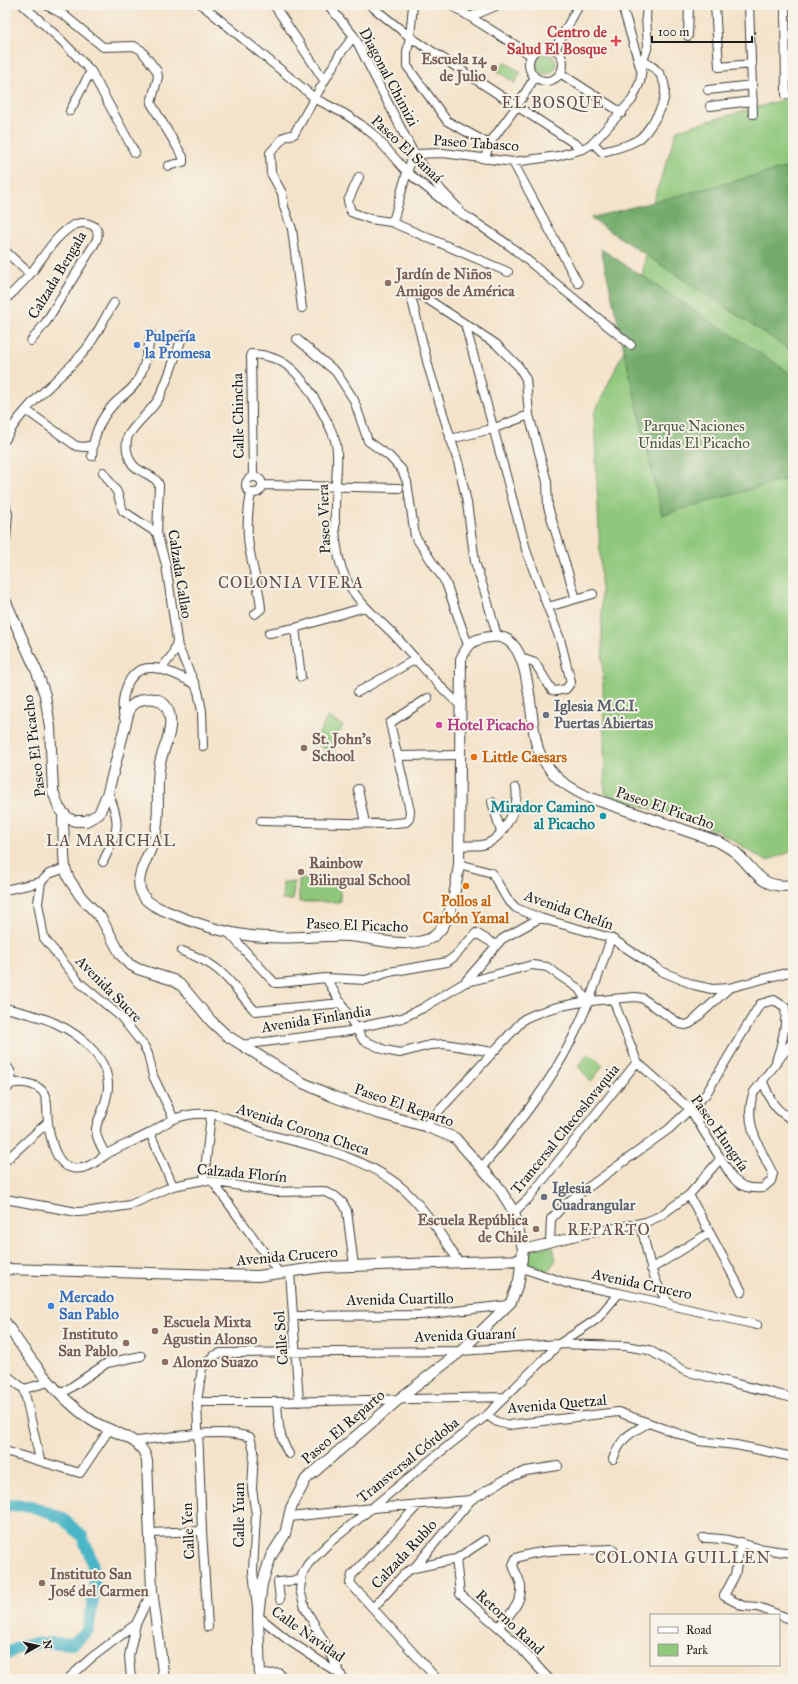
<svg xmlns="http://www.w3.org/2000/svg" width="798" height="1684" viewBox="0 0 798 1684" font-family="'IM FELL Great Primer',serif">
<rect width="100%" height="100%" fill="#f7f3e8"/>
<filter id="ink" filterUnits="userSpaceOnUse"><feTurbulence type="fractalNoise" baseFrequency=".025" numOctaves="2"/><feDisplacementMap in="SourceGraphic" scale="8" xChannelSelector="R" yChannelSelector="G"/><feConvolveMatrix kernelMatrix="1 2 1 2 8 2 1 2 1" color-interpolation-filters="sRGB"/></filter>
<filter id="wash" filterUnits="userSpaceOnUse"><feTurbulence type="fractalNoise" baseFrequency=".012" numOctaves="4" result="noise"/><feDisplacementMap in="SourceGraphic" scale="16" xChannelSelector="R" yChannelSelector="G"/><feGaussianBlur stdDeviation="0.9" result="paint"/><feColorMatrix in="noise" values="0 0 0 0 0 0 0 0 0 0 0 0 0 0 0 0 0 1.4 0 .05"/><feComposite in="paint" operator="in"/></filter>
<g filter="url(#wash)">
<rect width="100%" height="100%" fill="#f4e3ca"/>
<path fill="#8fc87b" stroke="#56724c" d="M536 64a10 10 0 1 1 20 0a10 10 0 1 1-20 0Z
M504 62 521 72 515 83 498 72Z
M793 97V851L766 861 718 831 605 794 601 579 594 414 635 327 654 199 677 130Z
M328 717 343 726 328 751 314 742Z
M299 879 340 880V902H299Z
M283 882H294L293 900H282Z
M588 1054 597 1059 603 1065 591 1082 578 1066Z
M553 1246 556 1260 547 1272 525 1266 526 1250Z"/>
<path fill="#73ac6b" stroke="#486444" d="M793 166V352L590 218Z
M601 249 793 375V477L662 515Z"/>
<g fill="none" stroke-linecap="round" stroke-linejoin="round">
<path stroke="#49b5c6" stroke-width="12" d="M5 1505 31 1506 62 1518 82 1536 92 1561 95 1588 88 1630 73 1644C51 1642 23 1640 5 1656"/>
</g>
</g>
<g filter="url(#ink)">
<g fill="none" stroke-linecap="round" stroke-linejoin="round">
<defs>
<path id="minor" d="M23 5 61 40 91 71 135 153
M46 5 64 15 103 47 134 46 141 50 157 71 158 77 151 103 183 157V162L168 166
M202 5 316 99 345 114 360 124 374 135 407 172 452 208 469 218 510 246 631 345
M274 5 324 80
M328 5 354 36 414 154 441 190 458 208
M370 5 410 37 583 149
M413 5 410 37 407 52V66L447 121 489 144
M451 5 531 55
M622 5 641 70
M715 5 719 67 752 64
M749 5 753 114
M785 5 786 95
M470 17 498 5
M688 36 689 5
M529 64a17 17 0 1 1 34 0a17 17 0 1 1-34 0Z
M555 49 579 5
M560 73 622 113
M708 90 753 85
M710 106 753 101
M70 111 91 71
M593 143 602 152C614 149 629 146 639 139 645 135 649 128 653 122 669 99 672 75 643 61
M414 154 443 153 513 162 558 156 583 149 593 143 632 100 640 82 643 61 648 46 646 17 647 5
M485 159 489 144 517 106 535 77
M513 162 578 283
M359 177 348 201 351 212 370 219 391 222 508 272
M391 222 394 218 407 172 414 154
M5 251 30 274
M5 300C14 291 23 283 31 273 43 258 54 237 72 226 85 218 105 226 95 243L46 322 31 341
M302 308 292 229 284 207 282 193 271 173 270 153 284 137 294 134 340 54 354 36
M465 324 527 553 560 639 571 682 566 689 556 691 552 690 535 663 521 658
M183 335C176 354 168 380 159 398 151 412 136 422 128 436 125 444 127 453 130 460 136 474 155 473 159 485L157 533 166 565 178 647 198 691 202 711 203 746
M297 339 336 372 354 400 368 441 389 456 402 470 407 482 415 536 446 583 468 645
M26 410 76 446 84 447 93 445
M450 439 492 429 529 415
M5 440C22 406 56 383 81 355 95 341 103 319 114 303
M92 456C93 437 100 419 113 405 119 398 130 392 135 384 145 370 148 350 151 334
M103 472 117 492 123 511 157 533
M253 476 251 354C288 355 303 378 320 408 326 420 333 431 336 444 339 457 336 473 336 486 334 515 333 552 346 579 357 603 379 619 397 638 417 660 436 684 459 704
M246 485a8 8 0 1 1 16 0a8 8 0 1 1-16 0Z
M262 485 399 488
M251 493C247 514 246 536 251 557 254 575 260 591 261 609L255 614
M548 607 593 594
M295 628 301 677
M269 633 295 628 365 607
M497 636 486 596 475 562 467 503 459 465 429 369 411 296 421 295 496 344 519 367 526 379 529 415 547 482 548 507 576 599
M161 669 173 654 177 641
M358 692 416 659
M125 722C121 710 122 700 126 688 138 653 172 672 195 684
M398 756 459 755
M358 789 365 823
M492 802 501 832
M261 821 386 824 406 822 409 819 410 811 390 723 428 698
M460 846C467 845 475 846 482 845 502 841 520 807 516 788
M103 862C118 830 122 825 108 792
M459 864 492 873 507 899 516 908 540 918 611 938 661 971 694 985 712 989 729 988 793 971
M65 868 49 874 41 882 38 903 44 938 80 983 121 1017 144 1046 148 1054 153 1076 174 1119
M5 890 41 882
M228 932 269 977 275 983H279L326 978 366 980 389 972 447 962 455 956 476 933 496 945
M182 951C224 966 228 981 255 1011L342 1003
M326 978 363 1040 385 1050 400 1053 430 1045 445 1044 493 1052
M464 983 502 939 540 918
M613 999 637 1062 690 1109 732 1177C742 1188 749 1189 763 1188L771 1181 773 1174C760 1148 742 1122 754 1092L793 1041
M5 1008C21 1012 40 1016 55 1023 82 1035 114 1062 107 1095 101 1126 86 1122 106 1155
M241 1045 350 1031 356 1028 402 1018 423 1008 464 983 532 965 547 967 579 989 588 1003
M5 1065C12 1070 12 1076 11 1084
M763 1082C771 1101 774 1110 793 1120
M11 1084C24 1081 43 1084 46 1099 48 1107 47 1115 48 1123 50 1137 55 1165 72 1168 86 1171 97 1161 107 1154 120 1146 135 1141 148 1134 157 1129 165 1123 174 1119 186 1114 198 1113 210 1114 229 1116 246 1127 264 1133 309 1146 358 1154 396 1183 421 1202 442 1235 458 1261
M5 1091 11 1084
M425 1126 524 1019C557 1002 600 1000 636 997L642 998 680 1024 686 1025 691 1023 729 988
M150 1133 173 1186
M5 1161 48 1122
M482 1167C516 1127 550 1085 573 1037 589 1005 600 971 611 938
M204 1180 211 1114
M213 1182 279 1273
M689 1195 742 1292
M5 1199 77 1212 92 1211 130 1205 173 1186 204 1180 276 1192 322 1191 335 1196 343 1203 347 1211 354 1266
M514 1212 528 1199 637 1062
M641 1223C647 1252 651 1281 670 1305
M550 1242 551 1219 565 1204 669 1129 706 1094 760 1004 774 1000 785 1007C787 1025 782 1044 776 1061
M523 1249 585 1234 646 1222 660 1216 689 1195 721 1158
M522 1268 566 1283 619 1293 757 1325
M651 1269 709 1233
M290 1272 299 1402
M293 1316 421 1315 508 1305
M5 1374 24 1389 49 1382
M24 1389 40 1460
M61 1394 107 1363 141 1356
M197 1402H277L505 1397
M277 1402C278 1421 279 1438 289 1454
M487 1415 497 1422 509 1425 618 1412 699 1441 736 1445 793 1457
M136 1441C167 1438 220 1427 250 1437L254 1451 252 1489 256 1515 253 1571 258 1616 288 1640 341 1675
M5 1451 80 1473 109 1430
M613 1459C622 1437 627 1435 648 1423
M418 1505 352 1575 350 1583 437 1679
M290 1517 373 1508 471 1500
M151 1533 202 1531
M703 1538C724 1537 738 1543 758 1548 770 1550 782 1552 793 1553
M741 1542 735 1575 724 1596 743 1606 758 1607 793 1620
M456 1559 460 1594 513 1640 549 1679
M414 1568 456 1559 485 1540
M280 1599 278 1582 301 1580
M373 1608 406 1572 414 1568 471 1500 504 1480 526 1471 558 1466
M208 1627 202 1531 197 1402 202 1368 213 1356 221 1353 461 1351 559 1344 625 1346 649 1350 685 1371 793 1398
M498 1627C508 1617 523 1602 521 1586 520 1579 515 1572 513 1565L516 1558C547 1547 581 1551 613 1549
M260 1675 279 1673 284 1679
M68 1679 91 1658 136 1624 152 1591
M131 1679 129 1656 136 1624
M343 1679 329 1650 305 1608 300 1590 302 1575 308 1564 328 1544 424 1465 487 1415 559 1344 597 1319 619 1293"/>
<path id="tertiary" d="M5 508 7 514 5 539
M5 600 37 672 45 695 50 727 53 791 59 808 68 818 75 821H86L99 814 108 792 130 707C138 700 145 697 156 699 164 702 169 709 170 718 172 734 163 748 160 763 155 787 161 812 155 836 151 856 130 878 144 897 150 906 164 910 173 914 202 926 234 936 266 937 294 939 322 935 349 936 375 938 404 949 429 939 452 929 456 885 459 864L461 659C468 644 472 639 490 637 537 629 526 727 540 754 553 778 564 785 588 797L719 842C724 845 730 848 735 852 756 870 760 890 793 885
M63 814 64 855 65 868 69 879 81 897 101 918 121 955 129 964 138 969 173 980 182 986 211 1021 226 1035 301 1082 332 1096 377 1113 425 1126 455 1138 497 1185 514 1212 523 1249 519 1281 511 1302 461 1351 398 1400 306 1479 291 1508 285 1534 271 1556 262 1584 258 1616 260 1679
M5 1269 258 1276 323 1267 522 1260
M5 1322C29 1358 55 1395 91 1420 110 1433 143 1436 147 1461L152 1591 164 1679"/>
</defs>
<use href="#minor" stroke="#3c3a36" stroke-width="10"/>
<use href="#tertiary" stroke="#3c3a36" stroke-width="12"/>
<use href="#minor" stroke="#fff" stroke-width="8"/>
<use href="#tertiary" stroke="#fff" stroke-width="10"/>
</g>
</g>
<path fill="#e0444e" stroke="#f7f3e8" stroke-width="1.5" d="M614 35h4v4h4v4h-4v4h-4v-4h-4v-4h4z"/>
<g fill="#8d6e63" stroke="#f7f3e8" stroke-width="1.5">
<circle cx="494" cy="68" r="4"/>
<circle cx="388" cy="283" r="4"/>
<circle cx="304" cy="748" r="4"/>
<circle cx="301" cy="872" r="4"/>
<circle cx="536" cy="1229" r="4"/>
<circle cx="155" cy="1331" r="4"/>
<circle cx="126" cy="1343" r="4"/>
<circle cx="165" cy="1362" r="4"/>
<circle cx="42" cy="1583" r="4"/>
</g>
<g fill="#3f7fe0" stroke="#f7f3e8" stroke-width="1.5">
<circle cx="137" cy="345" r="4"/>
<circle cx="51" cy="1306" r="4"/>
</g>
<g fill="#6b7280" stroke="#f7f3e8" stroke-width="1.5">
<circle cx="546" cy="715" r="4"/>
<circle cx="544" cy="1197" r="4"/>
</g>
<circle fill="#d1479c" stroke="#f7f3e8" stroke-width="1.5" cx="439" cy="725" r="4"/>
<g fill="#e8710a" stroke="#f7f3e8" stroke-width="1.5">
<circle cx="474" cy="757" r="4"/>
<circle cx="466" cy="886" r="4"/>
</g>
<circle fill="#0f9aa8" stroke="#f7f3e8" stroke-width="1.5" cx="603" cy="816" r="4"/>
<g text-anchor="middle" stroke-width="4" stroke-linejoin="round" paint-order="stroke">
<g font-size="15" font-weight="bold" fill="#be3a42" stroke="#f7f3e8" text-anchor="end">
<text x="607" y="37">Centro de<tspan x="607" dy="17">Salud El Bosque</tspan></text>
</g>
<g font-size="15" font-weight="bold" fill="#785e54" stroke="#f7f3e8" text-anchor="start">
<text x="486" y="64" text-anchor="end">Escuela 14<tspan x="486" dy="17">de Julio</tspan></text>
<text x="396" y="279">Jardín de Niños<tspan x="396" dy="17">Amigos de América</tspan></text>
<text x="312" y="744">St. John's<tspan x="312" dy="17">School</tspan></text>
<text x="309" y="868">Rainbow<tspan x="309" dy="17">Bilingual School</tspan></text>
<text x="528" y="1225" text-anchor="end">Escuela República<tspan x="528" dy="17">de Chile</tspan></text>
<text x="163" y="1327">Escuela Mixta<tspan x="163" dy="17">Agustin Alonso</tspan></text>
<text x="118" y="1339" text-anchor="end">Instituto<tspan x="118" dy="17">San Pablo</tspan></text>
<text x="173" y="1367">Alonzo Suazo</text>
<text x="50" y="1579">Instituto San<tspan x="50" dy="17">José del Carmen</tspan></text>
</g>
<g font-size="15" fill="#1c1c1c" stroke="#f7f3e8">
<text transform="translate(389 77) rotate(62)" y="5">Diagonal Chimizi</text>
<text transform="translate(476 143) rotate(4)" y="5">Paseo Tabasco</text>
<text transform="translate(407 149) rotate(43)" y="5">Paseo El Sanaá</text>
<text transform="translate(57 275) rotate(-59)" y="5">Calzada Bengala</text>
<text transform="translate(238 416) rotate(-91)" y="5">Calle Chincha</text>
<text transform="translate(324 519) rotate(-92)" y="5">Paseo Viera</text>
<text transform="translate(180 574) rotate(81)" y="5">Calzada Callao</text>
<text transform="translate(34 746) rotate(-97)" y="5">Paseo El Picacho</text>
<text transform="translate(665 808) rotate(19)" y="5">Paseo El Picacho</text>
<text transform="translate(569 910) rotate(19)" y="5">Avenida Chelín</text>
<text transform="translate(357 925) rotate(2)" y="5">Paseo El Picacho</text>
<text transform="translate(109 989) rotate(45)" y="5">Avenida Sucre</text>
<text transform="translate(316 1019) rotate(-9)" y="5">Avenida Finlandia</text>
<text transform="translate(404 1105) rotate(19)" y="5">Paseo El Reparto</text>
<text transform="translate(303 1129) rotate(18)" y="5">Avenida Corona Checa</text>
<text transform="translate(565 1129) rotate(-51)" y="5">Trancersal Checoslovaquia</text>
<text transform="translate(720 1133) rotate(55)" y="5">Paseo Hungría</text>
<text transform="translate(242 1173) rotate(5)" y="5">Calzada Florín</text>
<text transform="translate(287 1256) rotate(-5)" y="5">Avenida Crucero</text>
<text transform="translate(642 1284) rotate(12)" y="5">Avenida Crucero</text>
<text transform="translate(400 1299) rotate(-1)" y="5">Avenida Cuartillo</text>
<text transform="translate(465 1335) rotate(-2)" y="5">Avenida Guaraní</text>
<text transform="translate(281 1338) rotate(-94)" y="5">Calle Sol</text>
<text transform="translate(557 1404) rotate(-5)" y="5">Avenida Quetzal</text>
<text transform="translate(343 1427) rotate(-41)" y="5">Paseo El Reparto</text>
<text transform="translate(408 1460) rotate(-39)" y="5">Transversal Córdoba</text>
<text transform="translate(239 1515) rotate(-90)" y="5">Calle Yuan</text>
<text transform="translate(188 1531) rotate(-93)" y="5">Calle Yen</text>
<text transform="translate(404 1554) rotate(-47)" y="5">Calzada Rublo</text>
<text transform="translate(510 1622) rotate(43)" y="5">Retorno Rand</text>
<text transform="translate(308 1634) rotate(35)" y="5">Calle Navidad</text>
</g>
<g font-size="15" font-weight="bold" fill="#366cbe" stroke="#f7f3e8" text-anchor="start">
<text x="145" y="341">Pulpería<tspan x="145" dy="17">la Promesa</tspan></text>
<text x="59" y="1302">Mercado<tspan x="59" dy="17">San Pablo</tspan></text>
</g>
<g font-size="15" fill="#44583d" stroke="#f7f3e8">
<text x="694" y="431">Parque Naciones<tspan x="694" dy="17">Unidas El Picacho</tspan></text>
</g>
<g font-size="15" font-weight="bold" fill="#5b616d" stroke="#f7f3e8" text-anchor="start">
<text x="554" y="711">Iglesia M.C.I.<tspan x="554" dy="17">Puertas Abiertas</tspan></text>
<text x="552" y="1193">Iglesia<tspan x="552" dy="17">Cuadrangular</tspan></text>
</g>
<g font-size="15" font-weight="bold" fill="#b23c85" stroke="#f7f3e8" text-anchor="start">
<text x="447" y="730">Hotel Picacho</text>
</g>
<g font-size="15" font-weight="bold" fill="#c56008" stroke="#f7f3e8" text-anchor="start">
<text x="482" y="762">Little Caesars</text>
<text x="466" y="906" text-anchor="middle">Pollos al<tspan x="466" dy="17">Carbón Yamal</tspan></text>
</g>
<g font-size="15" font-weight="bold" fill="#0d838f" stroke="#f7f3e8" text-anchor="end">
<text x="595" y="812">Mirador Camino<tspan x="595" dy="17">al Picacho</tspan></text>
</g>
<g font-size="16" letter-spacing="1" fill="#634c49" stroke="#f7f3e8">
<text x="553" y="108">EL BOSQUE</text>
<text x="291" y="588">COLONIA VIERA</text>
<text x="111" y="846">LA MARICHAL</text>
<text x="609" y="1235">REPARTO</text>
<text x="683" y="1563">COLONIA GUILLEN</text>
</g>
</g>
<rect width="798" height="1684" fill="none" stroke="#f7f3e8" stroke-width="20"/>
<rect x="650" y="1614" width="130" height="52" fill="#f7f3e8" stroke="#9f9d96"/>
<rect x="658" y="1627" width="20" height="6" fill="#ffffff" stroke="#9f9d96"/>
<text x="686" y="1634" font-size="12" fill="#1c1c1c">Road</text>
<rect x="658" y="1644" width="20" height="12" fill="#8fc87b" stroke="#9f9d96"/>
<text x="686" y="1654" font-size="12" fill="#1c1c1c">Park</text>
<g transform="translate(38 1646) rotate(82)" stroke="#f7f3e8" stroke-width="3" paint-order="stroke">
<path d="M0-3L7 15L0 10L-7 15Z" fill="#1c1c1c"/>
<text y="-6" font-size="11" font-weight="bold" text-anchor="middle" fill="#1c1c1c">N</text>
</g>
<path d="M652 36v6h100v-6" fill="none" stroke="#1c1c1c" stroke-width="2"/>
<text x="658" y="36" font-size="12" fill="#1c1c1c" stroke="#f7f3e8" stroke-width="3" paint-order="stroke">100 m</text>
</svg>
